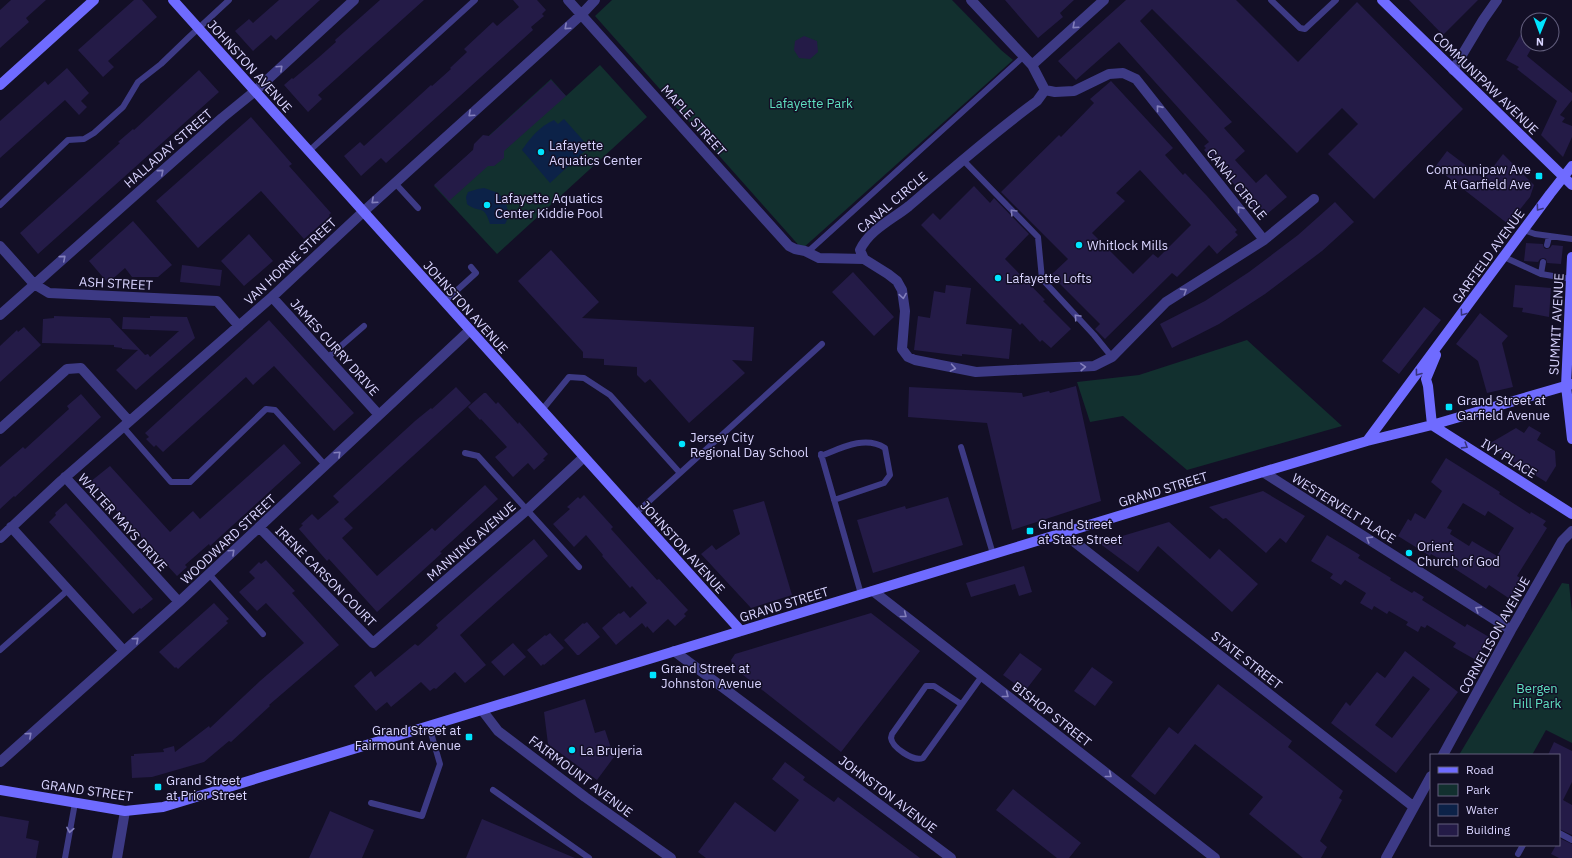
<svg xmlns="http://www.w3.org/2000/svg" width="1572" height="858" viewBox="0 0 1572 858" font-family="'IBM Plex Sans',sans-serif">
<rect width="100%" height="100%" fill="#130f26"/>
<path fill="#12302f" d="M612 0H952L1001 50 1013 60 802 249 595 16Z
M600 65 647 117 497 254 434 186 551 79 566 96Z
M1247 340 1342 426 1187 470 1123 416 1090 422 1077 382 1139 375Z
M1562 583 1569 584 1572 612V743L1546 730 1532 755H1459Z"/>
<path fill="#0c2248" d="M564 119 589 147 550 183 522 150C531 137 539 127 554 120L558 124Z
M484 188C489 190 495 191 499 194 507 201 511 215 505 224H490C484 203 479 214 467 204L466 197 468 192 478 189Z"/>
<path fill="#241b47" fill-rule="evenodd" d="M11 0H46L26 18 29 22 0 48V10Z
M134 0H142L157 17 108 61 114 67 103 77 78 50Z
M279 0H320L276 40 271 35 253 51 235 31 249 19 253 23Z
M380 0H424L318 95 322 99 308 112 284 85 292 78 293 79 318 58 336 42 335 40Z
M513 0H537L546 10 542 14 544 16 531 27 533 30 386 163 381 158 361 176 344 156 360 142 364 146 431 85 432 86 451 69 450 68 467 52 464 49 493 22 497 26 519 7Z
M1005 0H1074L1060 13 1063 17 1038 38Z
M1126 0H1236L1298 62 1357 2 1463 109 1374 199 1328 154 1358 124 1342 108 1297 153 1152 9 1140 21 1232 122 1224 128 1245 151 1235 160 1256 183 1266 174 1287 197 1266 215 1259 206 1256 209 1204 150 1206 148 1204 146 1209 142 1119 42 1076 80 1058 61Z
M1409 0H1478L1443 35Z
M1528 22V44H1534L1527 56 1572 93V100L1560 115 1565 118 1562 122 1572 126V137L1563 157 1541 135 1557 101 1517 69 1519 67 1506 60Z
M804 36 817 41 818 52 810 59 799 58 794 50 795 41Z
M67 68 89 93 81 101 87 107 79 115 65 100 0 158V121L45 81 48 85Z
M199 70 219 92 38 254 20 233 120 143 118 142 133 129 134 130Z
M551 80 566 96 504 151V158L494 166H488L449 201 434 185 473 150 474 144 483 135 489 136Z
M1111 81 1173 148 1165 155 1183 175 1185 173 1207 196 1237 230 1235 232 1238 235 1217 254 1209 245 1177 277 1172 273 1105 339 1095 329 1100 324 1051 275 1068 259 1001 192 1059 135 1061 137 1094 103 1090 99ZM1140 170 1191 225 1158 258 1153 254 1133 274 1092 233 1125 201 1116 193Z
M251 117 292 164 289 166 331 213 329 215 330 216 304 239 261 191 198 248 156 201Z
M1447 151 1484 179 1503 154 1534 185 1530 197 1508 224 1435 167Z
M974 186 990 203 994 198 1029 234 1005 259 1045 300 1043 301 1071 329 1051 348 1042 340 1040 342 1022 323 1020 325 921 225 933 213 940 220Z
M1335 202 1354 222 1322 251 1265 294 1219 324 1172 348 1160 324 1205 301 1249 272 1298 235Z
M133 221 172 265 158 277H132L125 268 108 283 89 261Z
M249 234 273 261 244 286 221 261Z
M1526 243 1543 244 1544 248 1546 249 1550 248 1552 245 1563 246 1561 264 1547 263 1546 259 1543 258 1540 259 1538 262 1524 261Z
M551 250 599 302 582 318 754 327 752 361 732 360 745 373 689 423 650 379 645 383 637 375V367L604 365V359L583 358V352L518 281Z
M182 265 222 270 220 286 180 282Z
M853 272 894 317 874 336 832 292Z
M946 285 971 288 966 324 1012 329 1009 359 962 354V356L914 350 918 316 930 318 934 291 945 293Z
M1515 285 1551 288 1549 317 1522 312 1523 308 1513 307Z
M1424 307 1441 320 1399 374 1382 361Z
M1480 313 1508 336 1502 343 1513 387 1487 393 1478 361 1456 344Z
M54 316 110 318 145 355 148 354 150 357 179 331 122 329 123 317 150 318V316L187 317 195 338 136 390 116 370 138 350 122 349V348L114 347V345L42 343 43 319 54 318Z
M269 320 354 413 334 431 274 366 253 385 246 377 163 452 156 445 154 447 146 439 149 437 145 433Z
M24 327 41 345 0 382V346L17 330 18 332Z
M1076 386 1101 501 1012 530 987 423 908 417 909 387 1022 393 1023 397 1049 391 1050 393Z
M456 387 471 403 344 519 353 528 342 538 377 576 432 528 435 531 485 485 498 499 440 552 442 553 377 612 329 559 327 561 299 529 303 525 301 524 312 514 318 520 339 502 333 496 415 421 431 408 432 409Z
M484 393H486L496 404 498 402 518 424 519 422 548 454 543 459 545 460 534 470 528 463 513 477 495 457 507 447 481 419 480 420 468 407Z
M81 394 101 417 15 497 14 496 0 509V467L23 447 25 449 69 409 67 406Z
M1529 426 1541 433 1537 440 1555 451 1556 466 1546 482 1487 445 1516 428 1524 433Z
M284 444 301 463 210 546 209 544 185 565 187 567 177 576 90 482 110 466 170 532 193 511 200 519Z
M1446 458 1500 492 1499 494 1530 514 1531 512 1546 521 1543 525 1547 528 1517 576 1522 579 1510 599 1489 585 1486 589 1443 561 1431 554 1430 556 1398 536 1408 519 1411 521 1415 513 1425 519 1442 491 1431 482ZM1463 503 1485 516 1488 511 1514 528 1497 556 1472 541 1469 546 1450 534 1452 530 1447 528Z
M1263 491 1305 516 1286 543 1280 538 1266 553 1226 518 1223 519 1209 507Z
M584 495 613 527 611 529 657 580 659 579 688 610 684 614 686 616 675 626 668 619 653 633 647 626 646 628 642 623 616 645 602 628 619 613 620 614 624 611 630 618 647 603 632 586 630 588 602 556 603 555 586 535 574 547 553 524 570 509 567 507 578 497 580 499Z
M948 497 963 545 873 573 857 520 905 506 906 509Z
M764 501 792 595 751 608 701 554 712 545 716 550 740 534 733 510Z
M66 503 153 599 141 609 140 608 133 614 49 522 56 515 55 513Z
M1169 522 1210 559 1219 549 1258 584 1232 612 1158 546 1138 572 1099 543Z
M1327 535 1360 555 1358 558 1391 578 1390 580 1412 593 1414 591 1424 597 1422 600 1465 627 1467 624 1489 637 1476 660 1453 647 1456 643 1427 625 1425 628 1421 626 1418 632 1406 625 1408 622 1389 611 1387 614 1374 606 1372 610 1360 603 1366 593 1345 580 1341 585 1330 578 1333 574 1311 561Z
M534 539 548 556 460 635 486 665 465 683 455 672 436 689 434 688 430 691 421 682 391 707 387 702 376 711 354 686 371 671 375 677 415 644 418 646 438 628 436 625Z
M266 560 295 591 292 593 339 645 269 705 270 706 231 742 229 741 204 762 152 777 132 778 131 756H134V754L164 752 163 749 174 746 175 752 209 726 210 728 260 681 304 643 266 603 257 611 239 592 255 578 249 572 259 562 261 564Z
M1024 566 1032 592 1019 596 1015 584 971 597 966 583Z
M214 603 229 619 226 621 228 623 178 669 176 667 175 668 159 652Z
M871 613 920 651 841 752 733 667 731 660 735 654Z
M587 622 600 637 579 655H577L564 640 583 623 584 624Z
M550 633 564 648 544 665 543 664 541 666 527 650 545 635 546 636Z
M513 643 526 657 504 676 491 662Z
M1405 651 1458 692 1396 773 1331 723 1346 702 1350 706 1377 672 1385 678ZM1413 676 1430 689 1392 738 1375 725Z
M1020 653 1042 669 1025 691 1003 675Z
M1092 667 1113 682 1095 706 1074 691Z
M1218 684 1292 741 1288 747 1343 791 1339 798 1342 800 1320 841 1327 847 1321 858H1303L1249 814 1263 797 1195 744 1155 795 1131 776 1169 727 1178 734Z
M585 699 595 733 605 730 614 757 597 780 548 744 544 712Z
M1554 742 1572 751V782L1563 800 1572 805V835L1559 829V755H1548Z
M785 762 805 777 803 780 834 802 838 797 920 858H706L698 852 735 802 775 832 799 800 772 779Z
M1013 789 1081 843 1069 858H1057L996 810Z
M330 811 374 830 362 858H309Z
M0 816 29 821 26 838 39 841 36 858H0Z
M482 819 575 858H466Z
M1559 838 1572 844V858H1559L1551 854 1556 845H1559Z"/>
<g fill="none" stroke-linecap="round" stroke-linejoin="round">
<path stroke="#3d3a85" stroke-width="6" d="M1271 0 1300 28 1305 29 1336 0
M309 151 475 0
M963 160 1038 237 1042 279 1094 335 1112 357
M395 183 418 208
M0 205 68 140 84 139 94 133 123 107 138 82 161 64 188 38 229 0
M1524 230 1535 234 1572 239
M1547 245 1549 237
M805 251 811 249 1024 56
M1504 257 1541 274 1571 279
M1541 274 1543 262
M444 302 476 273 471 267
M327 358 364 326
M542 410 569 377 584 378 610 395 680 473
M123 427 171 482H190L266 409 275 410 326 466
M961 447 993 554
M465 453 478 456 579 567
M821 454 861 594
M821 456C841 448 865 435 885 448L890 475 884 483 834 500
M635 514 822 344
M209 574 263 634
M0 650 68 590
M961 704 934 686H926L892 734 891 738C892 747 913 762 923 758L982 676
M493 790 589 858
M371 803 422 816 440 764 429 726
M1559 833 1572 840
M1518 854 1523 845
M65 858 75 803"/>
<path stroke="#3d3a85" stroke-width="10" d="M568 0 789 246 795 249 805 251 819 258 864 259
M971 0 1032 65 1045 90
M1032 65 1104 0
M1453 70 1483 20 1497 0
M1045 90 1037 101C993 133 951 170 909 206 893 219 869 230 860 250L864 259 888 274 897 281 902 290 905 311 902 349 908 357 915 360 976 372 1094 366 1112 357 1166 302 1264 240 1314 199
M1045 90 1055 92 1074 91 1109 74 1123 73 1136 79 1264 240
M0 246 34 284 49 293 217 301 239 326
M272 297 379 415
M0 315 222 118 255 91 354 0
M0 429 67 369 81 368 129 421
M1263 472 1511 630
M65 477 179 602
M11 527 124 651
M259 527 373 643 527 510 584 457
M1063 533 1414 807
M0 538 61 481 272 297 363 212 581 15 595 0
M873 591 1215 858
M674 651 951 858
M482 710 498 731 585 797 671 858
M1443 755 1511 630 1562 541 1572 531
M0 762 179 602 470 330
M117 858 125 811
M1386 858 1431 776"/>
<path stroke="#6f6bff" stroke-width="10" d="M173 0 741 631
M1382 0 1572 185
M0 85 94 0
M1572 257 1566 386 1572 439
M1432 425 1572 514
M1432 425 1428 386 1426 379 1436 355
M1367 441 1550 194 1572 166
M0 790 125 811 163 807 1263 472 1367 441 1432 425 1572 384"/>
</g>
<defs><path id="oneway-chevron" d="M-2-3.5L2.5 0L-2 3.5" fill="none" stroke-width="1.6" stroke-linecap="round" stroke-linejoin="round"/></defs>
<g stroke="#837fbc">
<use href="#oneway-chevron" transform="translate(1075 26) rotate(138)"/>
<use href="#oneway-chevron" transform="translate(567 27) rotate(138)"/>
<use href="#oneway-chevron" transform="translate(280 68) rotate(-43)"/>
<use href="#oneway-chevron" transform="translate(1159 108) rotate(-129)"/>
<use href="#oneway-chevron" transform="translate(471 114) rotate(138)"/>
<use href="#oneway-chevron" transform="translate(161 172) rotate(-41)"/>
<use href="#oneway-chevron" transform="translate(374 201) rotate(138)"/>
<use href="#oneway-chevron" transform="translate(1240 209) rotate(-129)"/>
<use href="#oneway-chevron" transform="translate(1013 212) rotate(-135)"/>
<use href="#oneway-chevron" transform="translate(63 258) rotate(-41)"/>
<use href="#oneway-chevron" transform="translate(1184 291) rotate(-33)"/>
<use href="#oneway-chevron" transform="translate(903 296) rotate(81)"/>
<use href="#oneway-chevron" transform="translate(1077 317) rotate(-133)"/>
<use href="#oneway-chevron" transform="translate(1083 367) rotate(-3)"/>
<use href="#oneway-chevron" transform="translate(953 368) rotate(10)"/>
<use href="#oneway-chevron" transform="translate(338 454) rotate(-43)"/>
<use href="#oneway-chevron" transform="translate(1369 539) rotate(-148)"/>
<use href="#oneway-chevron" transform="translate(232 552) rotate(-43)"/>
<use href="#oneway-chevron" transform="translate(1478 609) rotate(-148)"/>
<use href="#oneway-chevron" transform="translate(904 615) rotate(38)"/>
<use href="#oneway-chevron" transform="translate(136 640) rotate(-42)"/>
<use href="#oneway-chevron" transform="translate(1006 695) rotate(38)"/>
<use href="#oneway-chevron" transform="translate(29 735) rotate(-42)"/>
<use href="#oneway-chevron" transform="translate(1109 775) rotate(38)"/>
<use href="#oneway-chevron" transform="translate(70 830) rotate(100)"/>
</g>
<g stroke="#38347d">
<use href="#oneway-chevron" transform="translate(1539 208) rotate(126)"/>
<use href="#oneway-chevron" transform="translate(1463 313) rotate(126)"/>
<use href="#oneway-chevron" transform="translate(1418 373) rotate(127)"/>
<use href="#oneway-chevron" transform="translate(1465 446) rotate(32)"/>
</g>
<g fill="#00e5ff" stroke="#130f26" stroke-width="1.5">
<circle cx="541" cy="152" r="4"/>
<rect x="1535" y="172" width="8" height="8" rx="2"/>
<circle cx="487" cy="205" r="4"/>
<circle cx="1079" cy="245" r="4"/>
<circle cx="998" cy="278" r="4"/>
<rect x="1445" y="403" width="8" height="8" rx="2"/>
<circle cx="682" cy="444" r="4"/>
<rect x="1026" y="527" width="8" height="8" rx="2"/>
<circle cx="1409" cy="553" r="4"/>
<rect x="649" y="671" width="8" height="8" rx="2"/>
<rect x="465" y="733" width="8" height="8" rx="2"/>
<circle cx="572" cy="750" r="4"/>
<rect x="154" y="783" width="8" height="8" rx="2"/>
</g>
<g text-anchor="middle" stroke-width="3" stroke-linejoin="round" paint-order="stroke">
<g font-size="13" fill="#d9d4ff" stroke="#130f26">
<text transform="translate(250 66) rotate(48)" y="5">JOHNSTON AVENUE</text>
<text transform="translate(1486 83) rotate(44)" y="5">COMMUNIPAW AVENUE</text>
<text transform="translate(694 120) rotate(48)" y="5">MAPLE STREET</text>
<text transform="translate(168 148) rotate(-41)" y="5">HALLADAY STREET</text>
<text transform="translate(1237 184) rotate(51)" y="5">CANAL CIRCLE</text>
<text transform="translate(892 202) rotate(-40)" y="5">CANAL CIRCLE</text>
<text transform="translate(1488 256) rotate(-54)" y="5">GARFIELD AVENUE</text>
<text transform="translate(290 261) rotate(-43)" y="5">VAN HORNE STREET</text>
<text transform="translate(116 283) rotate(3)" y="5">ASH STREET</text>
<text transform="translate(466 307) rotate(48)" y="5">JOHNSTON AVENUE</text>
<text transform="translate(1556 324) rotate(-87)" y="5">SUMMIT AVENUE</text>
<text transform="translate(335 347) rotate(48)" y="5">JAMES CURRY DRIVE</text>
<text transform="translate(1509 458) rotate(32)" y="5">IVY PLACE</text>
<text transform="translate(1163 489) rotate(-17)" y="5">GRAND STREET</text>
<text transform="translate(1344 508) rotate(32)" y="5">WESTERVELT PLACE</text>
<text transform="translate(123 522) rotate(48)" y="5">WALTER MAYS DRIVE</text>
<text transform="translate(228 539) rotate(-43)" y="5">WOODWARD STREET</text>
<text transform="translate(471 541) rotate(-41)" y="5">MANNING AVENUE</text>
<text transform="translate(683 547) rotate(48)" y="5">JOHNSTON AVENUE</text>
<text transform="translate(326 576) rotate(45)" y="5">IRENE CARSON COURT</text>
<text transform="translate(784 604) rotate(-17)" y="5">GRAND STREET</text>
<text transform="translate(1494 635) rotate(-61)" y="5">CORNELISON AVENUE</text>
<text transform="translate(1247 660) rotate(38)" y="5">STATE STREET</text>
<text transform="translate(1052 714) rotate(38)" y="5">BISHOP STREET</text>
<text transform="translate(581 776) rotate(37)" y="5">FAIRMOUNT AVENUE</text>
<text transform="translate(87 790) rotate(8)" y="5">GRAND STREET</text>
<text transform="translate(888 794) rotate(37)" y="5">JOHNSTON AVENUE</text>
</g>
<g font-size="13" fill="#5fe0c0" stroke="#130f26">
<text x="811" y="108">Lafayette Park</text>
<text x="1537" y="693">Bergen<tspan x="1537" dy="15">Hill Park</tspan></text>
</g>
<g font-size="13" fill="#d9d4ff" stroke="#130f26" text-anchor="start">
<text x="549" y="150">Lafayette<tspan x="549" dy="15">Aquatics Center</tspan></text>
<text x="1531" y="174" text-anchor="end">Communipaw Ave<tspan x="1531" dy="15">At Garfield Ave</tspan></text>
<text x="495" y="203">Lafayette Aquatics<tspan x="495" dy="15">Center Kiddie Pool</tspan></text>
<text x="1087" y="250">Whitlock Mills</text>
<text x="1006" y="283">Lafayette Lofts</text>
<text x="1457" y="405">Grand Street at<tspan x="1457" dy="15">Garfield Avenue</tspan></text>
<text x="690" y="442">Jersey City<tspan x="690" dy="15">Regional Day School</tspan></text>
<text x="1038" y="529">Grand Street<tspan x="1038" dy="15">at State Street</tspan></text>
<text x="1417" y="551">Orient<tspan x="1417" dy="15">Church of God</tspan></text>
<text x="661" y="673">Grand Street at<tspan x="661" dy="15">Johnston Avenue</tspan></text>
<text x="461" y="735" text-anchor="end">Grand Street at<tspan x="461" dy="15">Fairmount Avenue</tspan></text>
<text x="580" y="755">La Brujeria</text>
<text x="166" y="785">Grand Street<tspan x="166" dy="15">at Prior Street</tspan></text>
</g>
</g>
<rect x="1430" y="754" width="130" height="92" fill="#130f26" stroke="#625e7d"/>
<rect x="1438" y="767" width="20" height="6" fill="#6f6bff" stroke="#625e7d"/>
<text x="1466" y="774" font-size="12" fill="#d9d4ff">Road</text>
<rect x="1438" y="784" width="20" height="12" fill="#12302f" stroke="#625e7d"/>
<text x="1466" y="794" font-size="12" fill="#d9d4ff">Park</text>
<rect x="1438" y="804" width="20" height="12" fill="#0c2248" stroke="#625e7d"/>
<text x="1466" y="814" font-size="12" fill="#d9d4ff">Water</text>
<rect x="1438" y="824" width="20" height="12" fill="#241b47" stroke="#625e7d"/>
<text x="1466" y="834" font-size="12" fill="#d9d4ff">Building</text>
<g transform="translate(1540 32) rotate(181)"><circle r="19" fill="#130f26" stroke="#625e7d"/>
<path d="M0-3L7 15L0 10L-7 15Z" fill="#00e5ff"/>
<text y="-6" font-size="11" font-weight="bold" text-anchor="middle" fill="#d9d4ff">N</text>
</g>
</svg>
